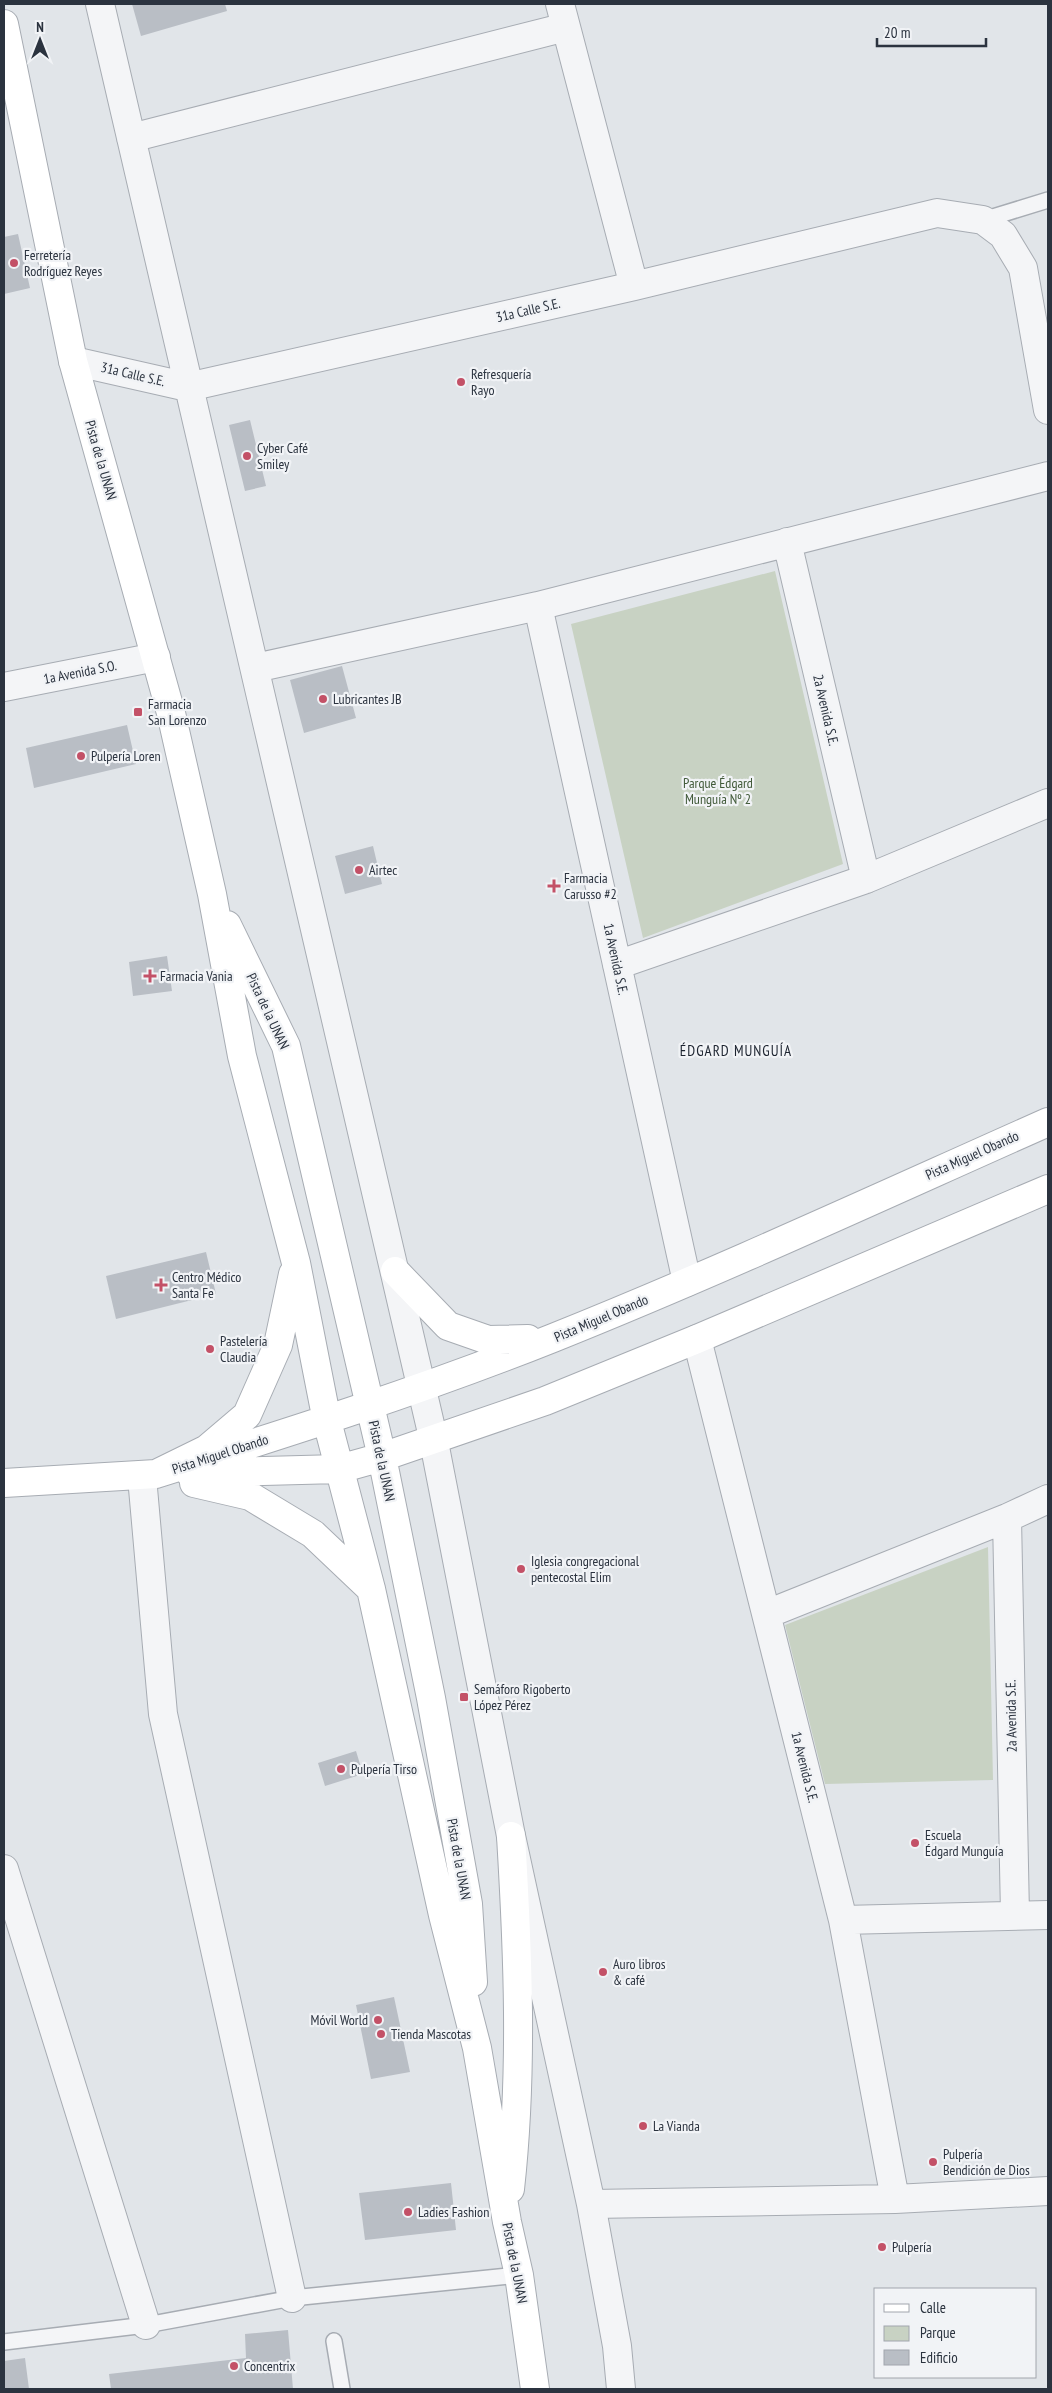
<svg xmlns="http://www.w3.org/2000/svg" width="1052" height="2393" viewBox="0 0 1052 2393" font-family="'PT Sans Narrow',sans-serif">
<rect width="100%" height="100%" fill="#e1e5e9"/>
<path fill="#c8d2c3" d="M775 571 843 864 643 938 571 624Z
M988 1547 993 1780 825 1784 785 1625Z"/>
<path fill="#b9bec5" d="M132 4H225L227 11 141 36Z
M18 234 30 288 4 294V237Z
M250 420 266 486 245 491 229 425Z
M342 666 356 718 304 733 290 680Z
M127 725 136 764 34 788 26 748Z
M373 846 382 884 345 894 335 856Z
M167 956 172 991 133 996 129 962Z
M206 1252 216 1294 116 1319 106 1276Z
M356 1751 363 1774 325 1786 318 1763Z
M394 1997 410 2072 371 2079 356 2005Z
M451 2183 456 2230 365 2240 359 2193Z
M288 2330 293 2389H111L109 2374 246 2358 245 2334Z
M25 2358 29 2389H4V2361Z"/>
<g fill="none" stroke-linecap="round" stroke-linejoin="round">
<defs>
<path id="lane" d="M983 220 1048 200
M334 2341 342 2389
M4 2342 146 2325 292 2298 519 2275"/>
<path id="street" d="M100 4 433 1437 511 1836 591 2204 617 2346 621 2389
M560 4 634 286
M131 138 566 27
M73 361 188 387 634 286 937 213 983 220 1003 235 1023 268 1048 410
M787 542 866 879
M538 606 687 1282
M255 668 538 606 1048 476
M4 687 156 657
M617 965 866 879 1048 803
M697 1339 843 1920 895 2199
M142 1477 163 1714 292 2298
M1007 1518 1015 1915
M767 1614 1007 1518 1048 1499
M4 1869 146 2325
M843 1920 1048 1915
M591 2204 895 2199 1048 2191"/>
<path id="secondary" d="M4 24 73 361 171 713 212 894 242 1056 296 1263 327 1421 371 1589 443 1915 477 2048 507 2222 519 2275 535 2389
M227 925 286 1046 382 1457 431 1698 468 1904 473 1982
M395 1271 448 1326 488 1340 528 1339
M190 1473 339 1469 382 1457 545 1401 697 1339 1048 1189
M156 1474C290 1432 423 1390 553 1338 720 1271 884 1195 1048 1122
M4 1483 156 1474 207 1449 247 1415 278 1345 293 1274
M194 1483 250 1496 313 1534 371 1589
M510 2189C523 2072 518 1953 511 1836"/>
</defs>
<use href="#lane" stroke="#a7acb3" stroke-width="18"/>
<use href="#street" stroke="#a7acb3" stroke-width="30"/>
<use href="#secondary" stroke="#a7acb3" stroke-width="30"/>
<use href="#lane" stroke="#f4f5f7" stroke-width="15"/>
<use href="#street" stroke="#f4f5f7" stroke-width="28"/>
<use href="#secondary" stroke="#fff" stroke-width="28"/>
</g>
<g fill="#c35167" stroke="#f1f3f6" stroke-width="2">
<circle cx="14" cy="263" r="5"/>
<circle cx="461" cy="382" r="5"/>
<circle cx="247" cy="456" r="5"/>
<circle cx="323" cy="699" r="5"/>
<rect x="133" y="707" width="10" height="10" rx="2.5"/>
<circle cx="81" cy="756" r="5"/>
<circle cx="359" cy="870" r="5"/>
<path d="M551.5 878.5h5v5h5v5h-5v5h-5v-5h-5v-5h5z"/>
<path d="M147.5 968.5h5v5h5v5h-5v5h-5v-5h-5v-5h5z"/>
<path d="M158.5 1277.5h5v5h5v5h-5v5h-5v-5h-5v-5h5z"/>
<circle cx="210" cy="1349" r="5"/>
<circle cx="521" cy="1569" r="5"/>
<rect x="459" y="1692" width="10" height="10" rx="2.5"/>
<circle cx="341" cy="1769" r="5"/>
<circle cx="915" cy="1843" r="5"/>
<circle cx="603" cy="1972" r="5"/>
<circle cx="378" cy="2020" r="5"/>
<circle cx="381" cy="2034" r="5"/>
<circle cx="643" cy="2126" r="5"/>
<circle cx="933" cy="2162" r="5"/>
<circle cx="408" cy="2212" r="5"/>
<circle cx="882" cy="2247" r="5"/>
<circle cx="234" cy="2366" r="5"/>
</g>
<g text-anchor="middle" stroke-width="4.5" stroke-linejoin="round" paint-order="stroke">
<g font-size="14" fill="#2b333f" stroke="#f1f3f6" text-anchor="start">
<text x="24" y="260">Ferretería<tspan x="24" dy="16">Rodríguez Reyes</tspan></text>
<text x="471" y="379">Refresquería<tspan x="471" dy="16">Rayo</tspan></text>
<text x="257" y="453">Cyber Café<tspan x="257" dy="16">Smiley</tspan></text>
<text x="333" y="704">Lubricantes JB</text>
<text x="148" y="709">Farmacia<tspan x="148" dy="16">San Lorenzo</tspan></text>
<text x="91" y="761">Pulpería Loren</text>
<text x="369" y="875">Airtec</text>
<text x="564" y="883">Farmacia<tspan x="564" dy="16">Carusso #2</tspan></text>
<text x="160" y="981">Farmacia Vania</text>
<text x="172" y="1282">Centro Médico<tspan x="172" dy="16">Santa Fe</tspan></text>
<text x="220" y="1346">Pastelería<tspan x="220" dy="16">Claudia</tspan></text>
<text x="531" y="1566">Iglesia congregacional<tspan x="531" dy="16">pentecostal Elim</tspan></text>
<text x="474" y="1694">Semáforo Rigoberto<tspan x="474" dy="16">López Pérez</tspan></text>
<text x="351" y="1774">Pulpería Tirso</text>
<text x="925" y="1840">Escuela<tspan x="925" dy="16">Édgard Munguía</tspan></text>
<text x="613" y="1969">Auro libros<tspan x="613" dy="16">&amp; café</tspan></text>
<text x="368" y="2025" text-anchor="end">Móvil World</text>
<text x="391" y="2039">Tienda Mascotas</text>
<text x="653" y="2131">La Vianda</text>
<text x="943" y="2159">Pulpería<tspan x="943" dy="16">Bendición de Dios</tspan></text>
<text x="418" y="2217">Ladies Fashion</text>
<text x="892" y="2252">Pulpería</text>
<text x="244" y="2371">Concentrix</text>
</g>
<g font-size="14" fill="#2b333f" stroke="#f1f3f6">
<text transform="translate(528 310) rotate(-13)" y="5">31a Calle S.E.</text>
<text transform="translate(133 374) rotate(13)" y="5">31a Calle S.E.</text>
<text transform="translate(101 460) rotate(74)" y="5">Pista de la UNAN</text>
<text transform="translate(80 672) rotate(-11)" y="5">1a Avenida S.O.</text>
<text transform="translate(826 710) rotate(77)" y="5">2a Avenida S.E.</text>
<text transform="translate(616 959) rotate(78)" y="5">1a Avenida S.E.</text>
<text transform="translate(268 1011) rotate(65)" y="5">Pista de la UNAN</text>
<text transform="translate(972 1155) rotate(-24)" y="5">Pista Miguel Obando</text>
<text transform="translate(601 1318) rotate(-23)" y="5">Pista Miguel Obando</text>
<text transform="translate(220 1454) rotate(-18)" y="5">Pista Miguel Obando</text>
<text transform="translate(382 1461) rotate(78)" y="5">Pista de la UNAN</text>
<text transform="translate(1011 1716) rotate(-91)" y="5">2a Avenida S.E.</text>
<text transform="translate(805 1767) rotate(76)" y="5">1a Avenida S.E.</text>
<text transform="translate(459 1859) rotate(80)" y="5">Pista de la UNAN</text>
<text transform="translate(515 2263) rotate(79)" y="5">Pista de la UNAN</text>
</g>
<g font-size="14" fill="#415a39" stroke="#f1f3f6">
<text x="718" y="788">Parque Édgard<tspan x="718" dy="16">Munguía Nº 2</tspan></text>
</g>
<g font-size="15" letter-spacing="1" fill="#1d2430" stroke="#f1f3f6">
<text x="736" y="1056">ÉDGARD MUNGUÍA</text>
</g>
</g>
<rect width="1052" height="2393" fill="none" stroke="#2b333f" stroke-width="10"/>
<rect x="874" y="2288" width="162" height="90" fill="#f1f3f6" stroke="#a2a6ad"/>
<rect x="884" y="2304" width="25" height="8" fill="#ffffff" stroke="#a2a6ad"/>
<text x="920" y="2313" font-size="15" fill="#2b333f">Calle</text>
<rect x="884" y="2326" width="25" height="15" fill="#c8d2c3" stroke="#a2a6ad"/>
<text x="920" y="2338" font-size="15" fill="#2b333f">Parque</text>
<rect x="884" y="2350" width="25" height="15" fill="#b9bec5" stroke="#a2a6ad"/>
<text x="920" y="2363" font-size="15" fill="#2b333f">Edificio</text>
<g transform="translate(40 40)" stroke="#f1f3f6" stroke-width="4" paint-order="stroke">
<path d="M0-4L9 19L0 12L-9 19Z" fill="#2b333f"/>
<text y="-8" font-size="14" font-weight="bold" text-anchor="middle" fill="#2b333f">N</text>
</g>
<path d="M877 38v8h109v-8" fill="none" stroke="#2b333f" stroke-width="2.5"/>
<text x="884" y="38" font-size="15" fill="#2b333f" stroke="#f1f3f6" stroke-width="4" paint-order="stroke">20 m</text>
</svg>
